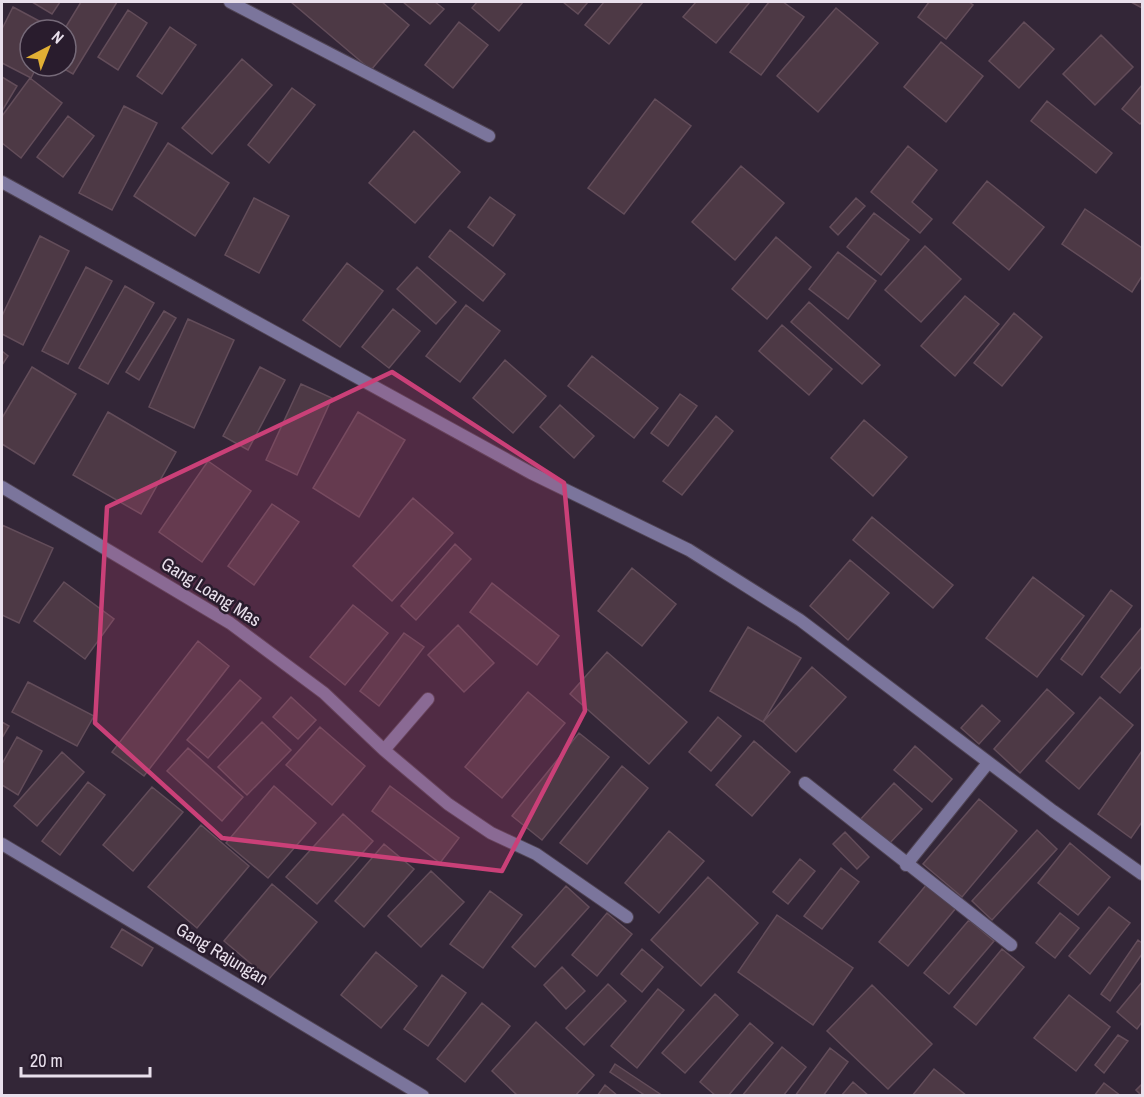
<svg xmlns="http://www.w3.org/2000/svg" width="1144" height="1097" viewBox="0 0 1144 1097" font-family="'Archivo Narrow',sans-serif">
<rect width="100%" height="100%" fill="#332637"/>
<path fill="#4d3945" stroke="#634d5a" stroke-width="1.5" d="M32 2H60L52 14Z
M81 2H117L73 74 59 66H66L64 30Z
M291 2H382L409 25 371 70Z
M403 2H435L444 9 430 24Z
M477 2H523L499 31 472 8Z
M563 2H588L578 14Z
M604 2H643L609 44 585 25Z
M696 2H750L716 43 683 17Z
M769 2H783L804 17 761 75 730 52Z
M929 2H969L973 5 946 39 918 17Z
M1131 2H1142V8Z
M13 7 56 30H30V66H37L31 78 2 63V29Z
M836 8 878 43 818 112 777 76Z
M128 10 147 23 118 70 98 57Z
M459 22 488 45 453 88 425 65Z
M1024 22 1054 49 1019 88 989 61Z
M170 27 196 45 162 94 137 76Z
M1101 35 1133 67 1095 105 1063 74Z
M941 42 983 76 946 122 904 87Z
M242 59 272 85 212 154 182 128Z
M2 77 17 86 2 111Z
M30 78 62 103 21 158 2 143V116Z
M1142 85V122L1140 124 1122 109Z
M292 88 315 105 269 163 248 145Z
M655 99 691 126 624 214 588 188Z
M1047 101 1112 153 1096 173 1031 121Z
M124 106 157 123 112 210 79 193Z
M68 116 94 136 63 177 37 157Z
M414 131 460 172 415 223 369 183Z
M168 143 229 183 195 236 134 196Z
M908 146 937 170 912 202 932 219 920 233 871 192Z
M741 166 784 203 735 260 692 222Z
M987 181 1044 227 1009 270 953 223Z
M490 197 515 215 493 246 468 227Z
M254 198 289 216 259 273 225 255Z
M856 198 865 206 838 235 830 227Z
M1085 209 1142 248V276L1132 292 1062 244Z
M874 213 909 240 881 275 847 247Z
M450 230 505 274 483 301 429 257Z
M40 236 69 251 23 345 2 334V316Z
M776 237 811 267 767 319 732 289Z
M925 246 961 279 921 322 885 290Z
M838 252 876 281 848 319 809 289Z
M347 263 383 291 340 347 303 320Z
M86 267 112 281 68 364 42 351Z
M417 267 456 302 436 324 397 289Z
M125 286 154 303 108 384 79 368Z
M965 296 999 324 955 376 921 346Z
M809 302 880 365 862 384 791 322Z
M466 305 500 331 460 382 426 356Z
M393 309 420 331 389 368 362 347Z
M164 311 176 318 139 380 126 372Z
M1014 313 1042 337 1002 386 974 363Z
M188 319 234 340 194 428 149 407Z
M782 325 832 369 809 395 759 351Z
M2 351 8 356 2 365Z
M592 356 658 408 634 438 568 386Z
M505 360 546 396 513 433 473 398Z
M32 367 76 394 34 464 2 444V418Z
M260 367 285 380 248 450 223 436Z
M301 384 332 398 297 475 266 460Z
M680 394 697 406 668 446 651 433Z
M560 405 594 436 574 458 540 427Z
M108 412 176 452 141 514 73 475Z
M358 412 405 440 359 517 313 488Z
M716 416 733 431 682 495 663 481Z
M864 420 907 457 873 496 831 458Z
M208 461 251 491 202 562 159 532Z
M413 498 453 533 392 601 353 566Z
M272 504 299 522 254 585 228 566Z
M872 517 953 585 933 608 853 540Z
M2 525 53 548 19 623 2 615Z
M455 544 471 559 416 620 401 606Z
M850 560 889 593 848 640 810 606Z
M632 568 676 604 642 646 598 611Z
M1033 577 1084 616 1037 677 986 638Z
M64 582 114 619 85 659 34 621Z
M492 583 559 636 537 665 470 612Z
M1111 590 1132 606 1082 675 1061 659Z
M353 605 388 633 345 685 310 657Z
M458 625 494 663 464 692 428 655Z
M748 627 801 658 763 722 710 691Z
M1142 627V666L1120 693 1101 677Z
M404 633 424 647 379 706 360 691Z
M198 641 229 666 144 776 112 752Z
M607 652 687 722 649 764 570 694Z
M812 667 846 697 796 752 763 722Z
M240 680 261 698 208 758 187 740Z
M28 682 94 716 77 746 12 712Z
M1047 689 1074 713 1020 773 994 749Z
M528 692 565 723 502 798 465 767Z
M291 697 316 720 298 739 273 717Z
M1100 697 1133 725 1079 789 1046 761Z
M982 705 1000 721 979 744 961 728Z
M718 717 741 736 711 771 689 752Z
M2 722 9 726 2 738Z
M262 722 291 750 247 795 218 767Z
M320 727 365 766 332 805 286 765Z
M579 733 609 757 542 840 512 816Z
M17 737 42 751 18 795 2 785V764Z
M754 741 790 772 752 816 716 785Z
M915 746 952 779 932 802 894 770Z
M188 748 243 797 222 821 167 771Z
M1142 751V822L1131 838 1098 814Z
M62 752 84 772 37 826 14 806Z
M622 766 648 788 587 864 560 843Z
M88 782 105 795 60 855 42 841Z
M894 783 922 809 887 846 859 821Z
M274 786 316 823 268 878 226 843Z
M390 786 459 838 440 863 372 811Z
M152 787 183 812 133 871 103 845Z
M979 799 1017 831 962 897 923 864Z
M343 814 373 841 317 904 286 877Z
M201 825 249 866 197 928 148 887Z
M1037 830 1057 849 992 920 972 901Z
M669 831 704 861 659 913 625 883Z
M845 832 869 857 857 869 833 844Z
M1070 843 1110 877 1078 915 1038 883Z
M384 844 414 869 364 927 335 901Z
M800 859 815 871 788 904 773 892Z
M841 868 859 882 822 929 804 916Z
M431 871 464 902 421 947 388 916Z
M708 877 758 923 701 986 651 940Z
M272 884 317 922 269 979 224 941Z
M927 884 956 908 908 966 879 942Z
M566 886 589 907 535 967 512 947Z
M490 891 522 915 483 968 450 944Z
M1109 907 1130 923 1090 974 1069 956Z
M607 913 632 934 597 976 572 955Z
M1060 913 1079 928 1055 958 1036 943Z
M777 915 853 968 813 1025 738 972Z
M969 920 994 941 949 994 924 973Z
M122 929 153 948 142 966 111 947Z
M1138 940 1142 943V954L1110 1001 1101 994Z
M642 949 663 967 642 992 621 974Z
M1002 949 1024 967 976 1025 954 1007Z
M376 952 417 986 381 1028 341 995Z
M562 967 585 991 566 1009 544 985Z
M442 975 466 993 428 1046 404 1029Z
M1142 982V1022L1137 1029 1117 1012Z
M608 984 626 1001 584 1045 566 1028Z
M872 985 932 1044 888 1089 827 1031Z
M658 989 684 1010 637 1068 611 1046Z
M715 994 738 1015 685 1073 662 1053Z
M1069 995 1110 1027 1076 1071 1034 1038Z
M482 1003 510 1026 465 1082 437 1059Z
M536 1022 594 1075 575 1096H518L492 1071Z
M750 1023 773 1043 728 1096H716L700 1082Z
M1118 1035 1128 1041 1104 1073 1095 1065Z
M782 1047 806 1067 783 1096H742Z
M830 1048 848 1062 823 1096H795Z
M615 1064 663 1096H646L610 1072Z
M934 1069 967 1096H912Z
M853 1082 869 1096H841Z
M1104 1083 1121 1096H1094Z
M1142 1084V1096L1136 1090Z
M605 1085 618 1096H597Z"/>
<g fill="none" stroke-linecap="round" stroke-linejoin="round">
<defs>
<path id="minor" d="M230 2 489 136
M2 182 531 473 689 550 800 620 1053 811 1142 874
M2 487 230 623 324 693 384 750 448 804 491 833 536 854 627 917
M384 750 428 699
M805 783 1011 945
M2 844 423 1096
M906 865 988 763"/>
</defs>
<use href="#minor" stroke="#504454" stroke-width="14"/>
<use href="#minor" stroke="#7b759c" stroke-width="12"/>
</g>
<path fill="#ca4078" fill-opacity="0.2" stroke="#ca4078" stroke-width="4.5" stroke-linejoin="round" d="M392 372 564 483 585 711 502 871 222 838 95 723 107 507Z"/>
<g text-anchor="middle" stroke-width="5" stroke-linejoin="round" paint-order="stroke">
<g font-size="18" fill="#e9e0ec" stroke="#291c2d">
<text transform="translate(211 592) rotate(32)" y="6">Gang Loang Mas</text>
<text transform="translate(222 954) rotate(31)" y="6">Gang Rajungan</text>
</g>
</g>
<rect width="1144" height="1097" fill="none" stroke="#e9e0ec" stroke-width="6"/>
<g transform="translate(48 48) rotate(42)"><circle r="28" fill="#291c2d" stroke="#766a79" stroke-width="1.5"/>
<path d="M0-4.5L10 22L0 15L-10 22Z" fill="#e1af34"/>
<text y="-9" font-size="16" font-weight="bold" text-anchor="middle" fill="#e9e0ec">N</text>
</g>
<path d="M21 1067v9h129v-9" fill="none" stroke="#e9e0ec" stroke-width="3"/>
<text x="30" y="1067" font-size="18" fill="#e9e0ec" stroke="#291c2d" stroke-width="4.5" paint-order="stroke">20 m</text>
</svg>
